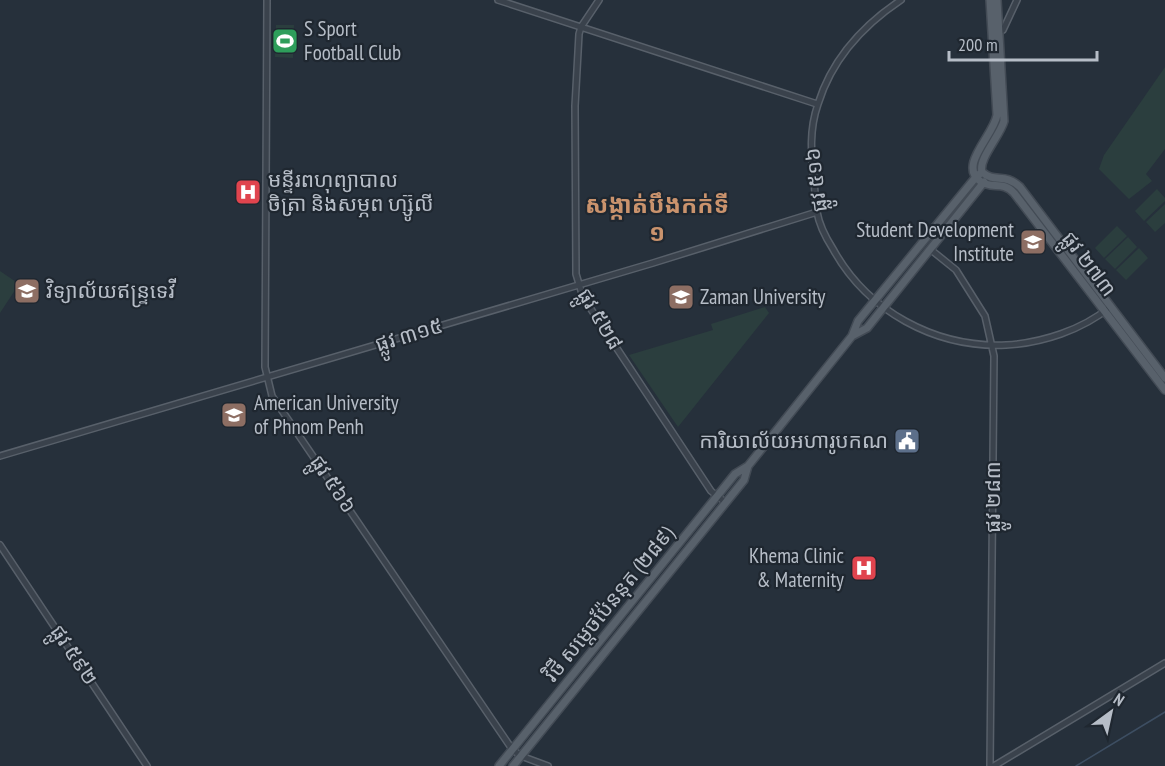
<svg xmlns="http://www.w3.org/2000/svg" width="1165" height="766" viewBox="0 0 1165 766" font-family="'PT Sans Narrow','Noto Sans Khmer',sans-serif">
<rect width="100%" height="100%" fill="#26303b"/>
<path fill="#2b3e3e" d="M276 25H294L293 58 275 57Z
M1165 67V149L1146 174 1152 181 1129 199 1099 169 1104 155Z
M1157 189 1165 198V201L1144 221 1135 211Z
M1165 204V223L1155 232 1146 222Z
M1117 226 1127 236 1104 258 1095 248Z
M1128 237 1137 247 1115 269 1105 259Z
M1139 248 1148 258 1126 280 1116 270Z
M0 271 19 284 0 313Z
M765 307 769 313 678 427 629 355 713 330 711 324Z"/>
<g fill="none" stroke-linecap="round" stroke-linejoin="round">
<path stroke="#3d4e62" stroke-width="1.5" d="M1076 766 1165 712"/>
<defs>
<path id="minor" d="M267 0 265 367 272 396 512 749 521 756 548 766
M498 0 817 104
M599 0 581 27 579 34 575 106 576 274 583 297 711 491 726 503
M901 0C862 26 832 59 818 104 809 130 811 154 814 180 815 190 815 201 817 212 819 224 826 238 833 249 867 311 935 348 1006 345 1042 343 1082 330 1110 307
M996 33 1003 30 1017 0
M930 249 956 270 985 316 994 356 990 766
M0 456 653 263 817 212
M0 545 147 766
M994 766 1165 663"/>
<path id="major" d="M990 0 997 115C994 135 958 165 980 181 992 190 1002 180 1014 193L1165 390
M982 172C995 184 1004 172 1020 187L1165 378
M982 172C978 159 1000 136 1004 121L997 0
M852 336 867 328 984 182
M499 766 735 474 748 466 852 336 858 321 976 177 982 172
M513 766 744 480 748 466"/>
</defs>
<use href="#minor" stroke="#58606a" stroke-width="8"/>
<use href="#major" stroke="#434b55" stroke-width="10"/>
<use href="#minor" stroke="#3a424c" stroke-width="5"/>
<use href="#major" stroke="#58616b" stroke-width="7"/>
</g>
<defs>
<symbol id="stadium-square" viewBox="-11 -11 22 22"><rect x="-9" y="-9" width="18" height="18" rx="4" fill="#2e9e5b" stroke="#1f2730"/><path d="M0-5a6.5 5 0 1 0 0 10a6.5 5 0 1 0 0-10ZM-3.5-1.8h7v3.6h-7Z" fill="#fff"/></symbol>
<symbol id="hospital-square" viewBox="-11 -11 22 22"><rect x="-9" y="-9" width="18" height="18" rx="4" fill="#e0444e" stroke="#1f2730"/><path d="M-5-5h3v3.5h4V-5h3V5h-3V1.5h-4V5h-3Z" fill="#fff"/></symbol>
<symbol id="university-square" viewBox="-11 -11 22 22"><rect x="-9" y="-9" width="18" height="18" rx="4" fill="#8d6e63" stroke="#1f2730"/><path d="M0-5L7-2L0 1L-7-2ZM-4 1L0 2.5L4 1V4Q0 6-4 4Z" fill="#fff"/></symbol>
<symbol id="school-square" viewBox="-11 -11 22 22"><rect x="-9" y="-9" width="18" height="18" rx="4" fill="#8d6e63" stroke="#1f2730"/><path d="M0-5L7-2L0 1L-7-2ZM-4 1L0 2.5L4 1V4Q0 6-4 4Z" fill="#fff"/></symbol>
<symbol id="civic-square" viewBox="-11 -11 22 22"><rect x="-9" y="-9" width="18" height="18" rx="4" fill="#5c6f8a" stroke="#1f2730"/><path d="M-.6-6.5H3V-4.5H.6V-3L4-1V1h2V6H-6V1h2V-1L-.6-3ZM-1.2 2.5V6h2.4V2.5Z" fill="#fff"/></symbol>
</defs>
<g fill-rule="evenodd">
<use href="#stadium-square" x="270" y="26" width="30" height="30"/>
<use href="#hospital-square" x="233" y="177" width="30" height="30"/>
<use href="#university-square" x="1018" y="227" width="30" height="30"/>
<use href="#school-square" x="12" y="276" width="30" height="30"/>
<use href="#university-square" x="666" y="282" width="30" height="30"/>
<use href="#university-square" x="219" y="400" width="30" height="30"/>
<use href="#civic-square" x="892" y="426" width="30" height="30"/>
<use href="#hospital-square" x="849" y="553" width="30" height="30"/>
</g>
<g text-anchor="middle" stroke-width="4.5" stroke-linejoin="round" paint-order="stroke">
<g font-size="21" fill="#b6bdc7" stroke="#1f2730" text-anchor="start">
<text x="304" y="36">S Sport<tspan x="304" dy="24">Football Club</tspan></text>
<text x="268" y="187">មន្ទីរពហុព្យាបាល<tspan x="268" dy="24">ចិត្រា និងសម្ភព ហ្ស៊ូលី</tspan></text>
<text x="1014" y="237" text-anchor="end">Student Development<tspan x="1014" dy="24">Institute</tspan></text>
<text x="46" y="298">វិទ្យាល័យឥន្រ្ទទេវី</text>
<text x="700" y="304">Zaman University</text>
<text x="254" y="410">American University<tspan x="254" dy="24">of Phnom Penh</tspan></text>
<text x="888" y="448" text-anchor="end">ការិយាល័យអហារូបកណ</text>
<text x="844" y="563" text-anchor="end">Khema Clinic<tspan x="844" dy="24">&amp; Maternity</tspan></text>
</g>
<g font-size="21" fill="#b6bdc7" stroke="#1f2730">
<text transform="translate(816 180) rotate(-97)" y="7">ផ្លូវ ៥១៦</text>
<text transform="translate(1089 264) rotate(53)" y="7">ផ្លូវ ២៧៣</text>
<text transform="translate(600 319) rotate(59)" y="7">ផ្លូវ ៥២៨</text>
<text transform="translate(409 335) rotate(-17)" y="7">ផ្លូវ ៣១៥</text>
<text transform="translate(333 484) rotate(56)" y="7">ផ្លូវ ៥៦៦</text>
<text transform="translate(993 497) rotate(-90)" y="7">ផ្លូវ ២៨៣</text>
<text transform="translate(609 604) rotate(-51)" y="7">វិថី សម្តេចប៉ែននុត (២៨៩)</text>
<text transform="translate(74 655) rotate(56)" y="7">ផ្លូវ ៥៩២</text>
</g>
<g font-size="24" font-weight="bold" fill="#ca936d" stroke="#1f2730">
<text x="657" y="213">សង្កាត់បឹងកក់ទី<tspan x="657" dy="28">១</tspan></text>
</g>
</g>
<g transform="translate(1111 712) rotate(33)" stroke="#1f2730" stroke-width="4.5" paint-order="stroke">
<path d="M0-4.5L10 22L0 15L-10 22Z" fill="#b6bdc7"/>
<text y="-9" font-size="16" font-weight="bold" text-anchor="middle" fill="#b6bdc7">N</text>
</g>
<path d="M949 51v9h148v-9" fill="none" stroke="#b6bdc7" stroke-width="3"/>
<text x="958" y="51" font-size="18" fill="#b6bdc7" stroke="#1f2730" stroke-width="4.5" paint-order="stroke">200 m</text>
</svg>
